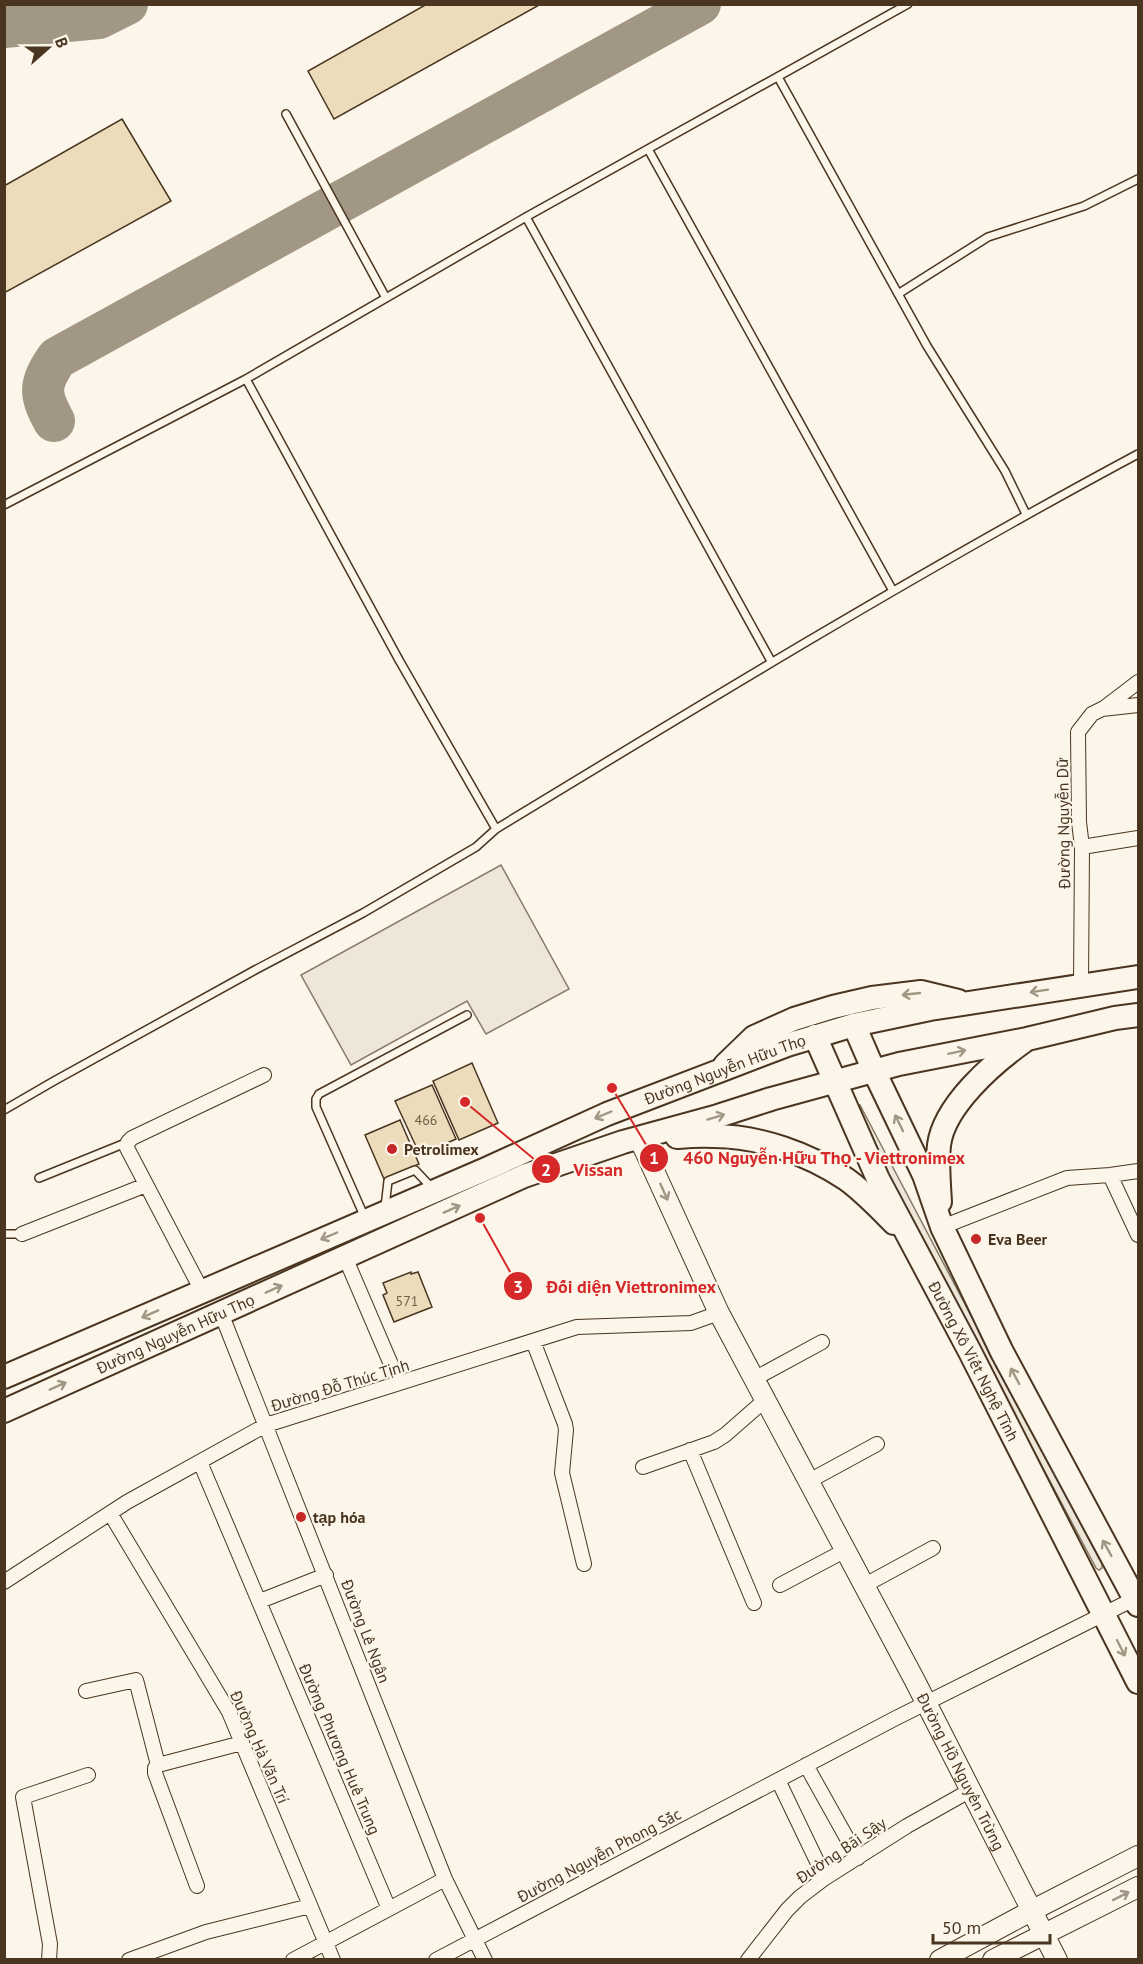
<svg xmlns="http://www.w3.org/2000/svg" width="1143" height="1964" viewBox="0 0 1143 1964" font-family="'PT Sans',sans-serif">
<rect width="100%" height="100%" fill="#fbf6e9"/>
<path fill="#ede6d9" stroke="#887966" stroke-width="1.5" d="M501 865 569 989 486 1034 467 1001 351 1065 301 975Z
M860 1105 1102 1564V1568L1099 1570 1096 1568 890 1180 855 1107Z"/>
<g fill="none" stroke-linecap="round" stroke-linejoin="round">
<path stroke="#a29684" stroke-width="42" d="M4 27 99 18 127 4
M54 421C39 394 39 384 57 358L700 4"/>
</g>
<path fill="#ecdcbc" stroke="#4a3520" stroke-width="1.5" d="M427 4H541L334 119 308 71Z
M122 119 171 201 4 293V186Z
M472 1063 498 1123 459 1140 433 1081Z
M432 1085 456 1139 420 1155 395 1101Z
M400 1120 419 1164 384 1179 365 1135Z
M411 1272V1274L418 1272 432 1307 394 1322 383 1295 387 1293 383 1283Z"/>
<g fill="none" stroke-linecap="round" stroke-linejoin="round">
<defs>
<path id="lane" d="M778 77 927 346 1005 471 1026 514
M286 114 386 298
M648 149 893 591
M526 217 771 661
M898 294 988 237 1084 206 1138 179
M246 379 399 660 496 829
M4 505 246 379 526 217 908 4
M4 1110 54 1081 255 970 363 913 476 847 496 829C708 700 920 571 1138 454
M39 1178 128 1142
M385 1207 388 1181 415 1170 431 1187
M365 1218 316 1107V1099L319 1094 467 1015
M4 1234H22"/>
<path id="street" d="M1104 708 1138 682
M1082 847 1138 838
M1081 985 1082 847 1079 822 1078 732 1092 714 1102 709 1138 705
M1110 1175 1138 1235
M942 1227 1067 1178 1110 1175 1138 1171
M22 1234 146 1185
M345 1257 399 1383
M202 1291 127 1148 128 1142 132 1138 264 1075
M221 1313 445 1879 485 1960
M533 1341 565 1424 566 1430 562 1473 584 1564
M754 1379 822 1342
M690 1450 754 1603
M200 1462 389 1909
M643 1467 714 1442 725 1435 765 1400
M809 1481 877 1444
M110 1513 229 1712 333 1960
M4 1582 127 1502 266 1425 577 1327 691 1323 719 1313
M780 1585 846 1550
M865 1585 933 1548
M260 1601 326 1575
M86 1691 136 1680 158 1765
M806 1765 858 1858
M778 1780 825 1878
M197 1886 155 1773V1768L158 1765 242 1743
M49 1960 50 1944 23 1797 88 1775
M129 1960 206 1932 310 1906
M293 1960 445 1879
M436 1960 896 1718 1138 1597
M748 1960 787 1910 800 1897 825 1878 907 1826 971 1790"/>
<g id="secondary">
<path id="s1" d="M639 1138 719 1313 914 1679 1057 1960"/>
<path d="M940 1960 1031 1911 1138 1856"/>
<path d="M993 1960 1138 1887"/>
</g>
<g id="primary">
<path d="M854 1025 874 1071 924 1175 942 1227 1002 1352 1138 1605"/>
<path id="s2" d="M815 1036 878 1179 969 1350 1138 1682"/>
<path d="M725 1065 754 1037 794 1019 833 1007 872 998 921 992 958 1001"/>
<path d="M677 1137C689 1136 702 1135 714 1136 759 1136 809 1154 846 1179 863 1191 879 1208 894 1223"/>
<path d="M940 1202C939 1184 937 1163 939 1145 944 1106 992 1064 1023 1042"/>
<path id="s3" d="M4 1377 486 1169 607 1114 787 1045 854 1025 930 1009 1138 977"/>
<path id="s4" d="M4 1411 524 1176 623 1142 718 1116 771 1099 899 1064 1027 1039 1115 1018 1138 1015"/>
</g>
</defs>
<use href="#lane" stroke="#4a3520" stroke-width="10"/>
<use href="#street" stroke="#4a3520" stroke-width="16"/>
<use href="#secondary" stroke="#4a3520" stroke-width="22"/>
<use href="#primary" stroke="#4a3520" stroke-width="26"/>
<use href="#lane" stroke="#fbf6e9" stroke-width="7"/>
<use href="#street" stroke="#fbf6e9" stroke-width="14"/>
<use href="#secondary" stroke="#fbf6e9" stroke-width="20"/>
<use href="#primary" stroke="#fbf6e9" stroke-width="22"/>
</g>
<defs><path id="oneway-shaft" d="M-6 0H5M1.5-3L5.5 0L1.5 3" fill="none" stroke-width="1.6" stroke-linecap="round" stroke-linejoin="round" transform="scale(1.5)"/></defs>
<g stroke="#a29684">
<use href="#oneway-shaft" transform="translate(1039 991) rotate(171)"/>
<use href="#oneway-shaft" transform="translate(911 994) rotate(174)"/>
<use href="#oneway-shaft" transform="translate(957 1052) rotate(-12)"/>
<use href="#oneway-shaft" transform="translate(603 1115) rotate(157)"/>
<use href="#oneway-shaft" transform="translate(716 1117) rotate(-17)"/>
<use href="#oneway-shaft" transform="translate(899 1123) rotate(-116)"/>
<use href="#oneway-shaft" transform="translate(664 1192) rotate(66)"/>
<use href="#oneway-shaft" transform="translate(452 1209) rotate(-24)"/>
<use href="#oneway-shaft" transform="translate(329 1236) rotate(157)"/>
<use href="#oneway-shaft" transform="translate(274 1289) rotate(-24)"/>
<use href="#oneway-shaft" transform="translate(150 1314) rotate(156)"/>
<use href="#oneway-shaft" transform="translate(1015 1376) rotate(-118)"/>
<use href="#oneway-shaft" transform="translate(58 1386) rotate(-24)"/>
<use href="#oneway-shaft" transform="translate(1107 1548) rotate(-119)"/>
<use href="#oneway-shaft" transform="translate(1121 1648) rotate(63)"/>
<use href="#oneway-shaft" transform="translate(1121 1896) rotate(-27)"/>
</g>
<g fill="#c62828" stroke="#fbf6e9" stroke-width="2">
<circle cx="392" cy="1149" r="6"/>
<circle cx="976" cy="1239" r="6"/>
<circle cx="301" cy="1517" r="6"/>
</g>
<g text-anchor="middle" stroke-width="4.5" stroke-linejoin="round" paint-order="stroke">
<g font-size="14" fill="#725f47">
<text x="426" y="1125">466</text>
<text x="407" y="1306">571</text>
</g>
<g font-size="16" fill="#4a3520" stroke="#fbf6e9">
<text transform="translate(1063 823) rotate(-91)" y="6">Đường Nguyễn Dữ</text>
<text dy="6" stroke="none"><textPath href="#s3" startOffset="784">Đường Nguyễn Hữu Thọ</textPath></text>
<text dy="6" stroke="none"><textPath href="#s4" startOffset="188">Đường Nguyễn Hữu Thọ</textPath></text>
<text dy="6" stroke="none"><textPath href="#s2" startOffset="362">Đường Xô Viết Nghệ Tĩnh</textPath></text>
<text transform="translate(340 1385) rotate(-17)" y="6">Đường Đỗ Thúc Tịnh</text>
<text transform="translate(366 1631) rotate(69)" y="6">Đường Lê Ngân</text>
<text transform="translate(260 1747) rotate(66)" y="6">Đường Hà Văn Trí</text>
<text transform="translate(340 1749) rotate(67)" y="6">Đường Phương Huê Trung</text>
<text dy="6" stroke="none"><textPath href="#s1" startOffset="711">Đường Hồ Nguyên Trừng</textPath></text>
<text transform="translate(841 1850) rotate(-34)" y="6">Đường Bãi Sậy</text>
<text transform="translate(599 1855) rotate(-28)" y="6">Đường Nguyễn Phong Sắc</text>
</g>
<g font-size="16" font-weight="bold" fill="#4a3520" stroke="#fbf6e9" text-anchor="start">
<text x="404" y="1155">Petrolimex</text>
<text x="988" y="1245">Eva Beer</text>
<text x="313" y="1523">tạp hóa</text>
</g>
</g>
<path fill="none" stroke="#d62828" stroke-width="2" d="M612 1088L654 1158M465 1102L546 1169M480 1218L518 1286"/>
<g fill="#d62828" stroke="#fbf6e9" stroke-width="2">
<circle cx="612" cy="1088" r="6"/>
<circle cx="465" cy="1102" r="6"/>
<circle cx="480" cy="1218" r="6"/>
<circle cx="654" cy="1158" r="15"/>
<circle cx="546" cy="1169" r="15"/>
<circle cx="518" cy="1286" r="15"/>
</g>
<g font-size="18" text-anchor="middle" font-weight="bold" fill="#fff">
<text x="654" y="1164">1</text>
<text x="546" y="1176">2</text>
<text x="518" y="1293">3</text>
</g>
<g font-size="18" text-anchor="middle" font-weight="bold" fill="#d62828" stroke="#fbf6e9" stroke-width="4.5" stroke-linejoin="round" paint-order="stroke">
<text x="824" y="1164">460 Nguyễn Hữu Thọ - Viettronimex</text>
<text x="598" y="1176">Vissan</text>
<text x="631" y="1293">Đối diện Viettronimex</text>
</g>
<rect width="1143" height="1964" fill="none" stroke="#4a3520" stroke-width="12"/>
<g transform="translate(48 48) rotate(69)" stroke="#fbf6e9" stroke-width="4.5" paint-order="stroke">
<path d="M0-4.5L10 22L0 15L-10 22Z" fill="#4a3520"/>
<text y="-9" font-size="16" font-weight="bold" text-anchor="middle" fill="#4a3520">B</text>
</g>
<path d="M933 1934v9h117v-9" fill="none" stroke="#4a3520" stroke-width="3"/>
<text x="942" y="1934" font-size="18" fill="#4a3520" stroke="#fbf6e9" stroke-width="4.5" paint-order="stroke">50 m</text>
</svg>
